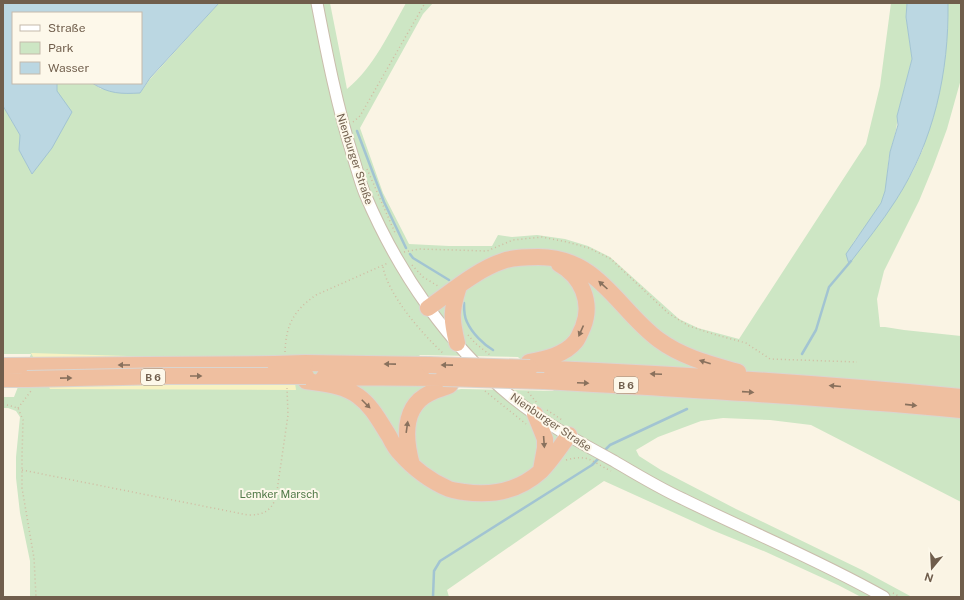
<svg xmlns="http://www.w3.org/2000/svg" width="964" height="600" viewBox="0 0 964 600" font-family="'Public Sans',sans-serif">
<rect width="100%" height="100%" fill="#faf4e4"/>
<path fill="#cde6c4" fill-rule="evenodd" d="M219 3H330L347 89C374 67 389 33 406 3H433L423 14 360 128 383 193 409 244 449 246H492L498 235 512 237 537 235 565 239 588 246 610 257 679 319 698 328 739 339 866 144 880 86 891 3H907L906 17 912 59 897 116C898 129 893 140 890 152 887 165 888 179 885 192 880 211 864 228 852 244L896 200 913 171 923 149 948 27V3H961V79L947 129 933 167 919 201 884 271 877 299 880 327H885L904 330 961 336V502L811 425 770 420 723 418 701 421 658 437 636 450 639 456 661 470 736 509 862 570 912 597H861L838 585 766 552 712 530 604 481 447 590 449 597H30V561L20 513 16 478V457L20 417 16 411 8 408H3V397H14L31 354H3V106L20 135 19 150 32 174 62 100 56 91 57 83H92L101 89 140 93 150 79ZM419 355 518 357 554 391 461 389 456 390Z"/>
<path fill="#f7f2c2" d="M31 353 292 361 296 390 50 389Z"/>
<path fill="#bbd7e2" stroke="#a2c4d2" d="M3 3H219L150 78 140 93C121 94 109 94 92 83H141V13H13V83H57V91L72 112 52 148 32 174 19 150 20 135 3 106Z
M907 3H948C949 72 934 141 896 200 882 222 865 243 849 264L846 254 881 203 885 191 890 152 898 125 897 116 912 59 906 17Z"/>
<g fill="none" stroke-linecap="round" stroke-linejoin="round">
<path stroke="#a2c4d2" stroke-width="2.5" d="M357 131 384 202 406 248
M410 254 413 258 449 280
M464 303C464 309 464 317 467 322 472 333 483 344 493 350
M802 354 816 330 829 287 851 261
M604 451 610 445 687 409
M433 597 434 571 440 561 592 465 600 457"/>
<defs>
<path id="minor" d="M317 3C327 55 337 106 353 157 357 169 360 182 365 194 398 272 448 345 513 398 544 423 579 442 614 461 636 474 659 488 683 499 750 532 819 560 884 597"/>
<path id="highway" d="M428 308C451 292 476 270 503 261 514 257 527 257 538 257 599 257 617 309 659 340 682 357 710 364 738 372
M457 343C451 318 451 311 459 286
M529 362C545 359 565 355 576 341 579 337 581 331 583 327 593 302 581 276 559 264
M305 363 429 365
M3 366 275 364
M530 368C674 374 817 383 961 397
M324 377 443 378
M3 379H27
M306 381C324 384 343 385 358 396 372 406 380 422 389 436 392 442 395 448 399 452 413 468 430 481 449 489 454 491 459 491 464 492 492 496 519 491 541 471 551 461 560 447 569 435
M544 381C683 389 822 397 961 410
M535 414 545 439V448L541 470
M412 465C405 440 401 407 430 393 436 390 444 388 450 385"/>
</defs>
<use href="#minor" stroke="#cabdac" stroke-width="13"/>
<use href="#highway" stroke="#dad5d0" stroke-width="18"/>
<path stroke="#d1bba2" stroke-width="1.5" stroke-dasharray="1 3" stroke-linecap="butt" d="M353 122 360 116 425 3
M367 169 396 235
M404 252 419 249 487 251 513 240 542 237 567 242 589 248 611 259 668 313 689 326 713 334 746 343 770 359 857 362
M412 265 423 277 438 286
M383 267C388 295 423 335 444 354
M468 335 475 343 490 355
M285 352C286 325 293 311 316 295L388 263
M485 391 526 424
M528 392 537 403
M3 405H7L18 408 23 420 22 457V488L34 558 36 597
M18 408 31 391
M547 410 562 420
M566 460C590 454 590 461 611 471
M22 470 248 515C263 515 270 512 276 498L288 415 287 388
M893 593 900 597"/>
<use href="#minor" stroke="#fff" stroke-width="11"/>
<use href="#highway" stroke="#efbfa0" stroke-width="16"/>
<defs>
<path id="highway-bridge" d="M275 364 305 363
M429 365 530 368
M443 378 544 381
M27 379 170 376H306"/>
</defs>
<use href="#highway-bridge" stroke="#dad5d0" stroke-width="18" stroke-linecap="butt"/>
<use href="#highway-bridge" stroke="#efbfa0" stroke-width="16"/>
</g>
<defs><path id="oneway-solid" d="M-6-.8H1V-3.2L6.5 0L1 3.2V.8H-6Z"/></defs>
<g fill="#89715d">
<use href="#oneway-solid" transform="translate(603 285) rotate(-138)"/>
<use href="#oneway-solid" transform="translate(581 331) rotate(114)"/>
<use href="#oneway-solid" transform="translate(705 362) rotate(-162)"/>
<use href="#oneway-solid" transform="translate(390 364) rotate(-179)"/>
<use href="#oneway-solid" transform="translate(124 365) rotate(180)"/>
<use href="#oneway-solid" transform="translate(447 365) rotate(-179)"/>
<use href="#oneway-solid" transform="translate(656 374) rotate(-177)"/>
<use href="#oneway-solid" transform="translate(196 376)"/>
<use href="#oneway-solid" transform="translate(66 378) rotate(-1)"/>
<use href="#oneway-solid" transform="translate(583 383) rotate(3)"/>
<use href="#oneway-solid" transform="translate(835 386) rotate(-175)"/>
<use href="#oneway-solid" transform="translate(748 392) rotate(4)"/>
<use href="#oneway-solid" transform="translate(366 404) rotate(45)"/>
<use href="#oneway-solid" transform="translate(911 405) rotate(6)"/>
<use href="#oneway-solid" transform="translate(407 427) rotate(-82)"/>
<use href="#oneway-solid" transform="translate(544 442) rotate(86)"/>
</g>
<g text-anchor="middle" stroke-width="4" stroke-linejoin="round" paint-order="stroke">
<g fill="#fdf8ea" stroke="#9a8c7b" stroke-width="1">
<rect x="141" y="369" width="24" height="16" rx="3"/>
<rect x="614" y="377" width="24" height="16" rx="3"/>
</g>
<g font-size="10" font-weight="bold" fill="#705e4c">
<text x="153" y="381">B 6</text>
<text x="626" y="389">B 6</text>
</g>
<g font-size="11" fill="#705e4c" stroke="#fdf8ea">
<text transform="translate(355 159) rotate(72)" y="4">Nienburger Straße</text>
<text transform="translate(551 422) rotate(34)" y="4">Nienburger Straße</text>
</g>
<g font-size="11" fill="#517a48" stroke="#fdf8ea">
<text x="279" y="498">Lemker Marsch</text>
</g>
</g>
<rect width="964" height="600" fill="none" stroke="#705e4c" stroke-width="8"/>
<rect x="12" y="12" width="130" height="72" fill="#fdf8ea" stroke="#c5baab"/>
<rect x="20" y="25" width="20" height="6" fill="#ffffff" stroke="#c5baab"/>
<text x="48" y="32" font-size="12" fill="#705e4c">Straße</text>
<rect x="20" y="42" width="20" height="12" fill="#cde6c4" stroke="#c5baab"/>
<text x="48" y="52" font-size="12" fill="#705e4c">Park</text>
<rect x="20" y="62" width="20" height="12" fill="#bbd7e2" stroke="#c5baab"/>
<text x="48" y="72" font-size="12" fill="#705e4c">Wasser</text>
<g transform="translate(932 568) rotate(198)" stroke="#fdf8ea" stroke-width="3" paint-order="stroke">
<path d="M0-3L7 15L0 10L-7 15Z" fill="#705e4c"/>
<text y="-6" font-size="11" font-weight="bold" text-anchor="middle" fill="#705e4c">N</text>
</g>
</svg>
